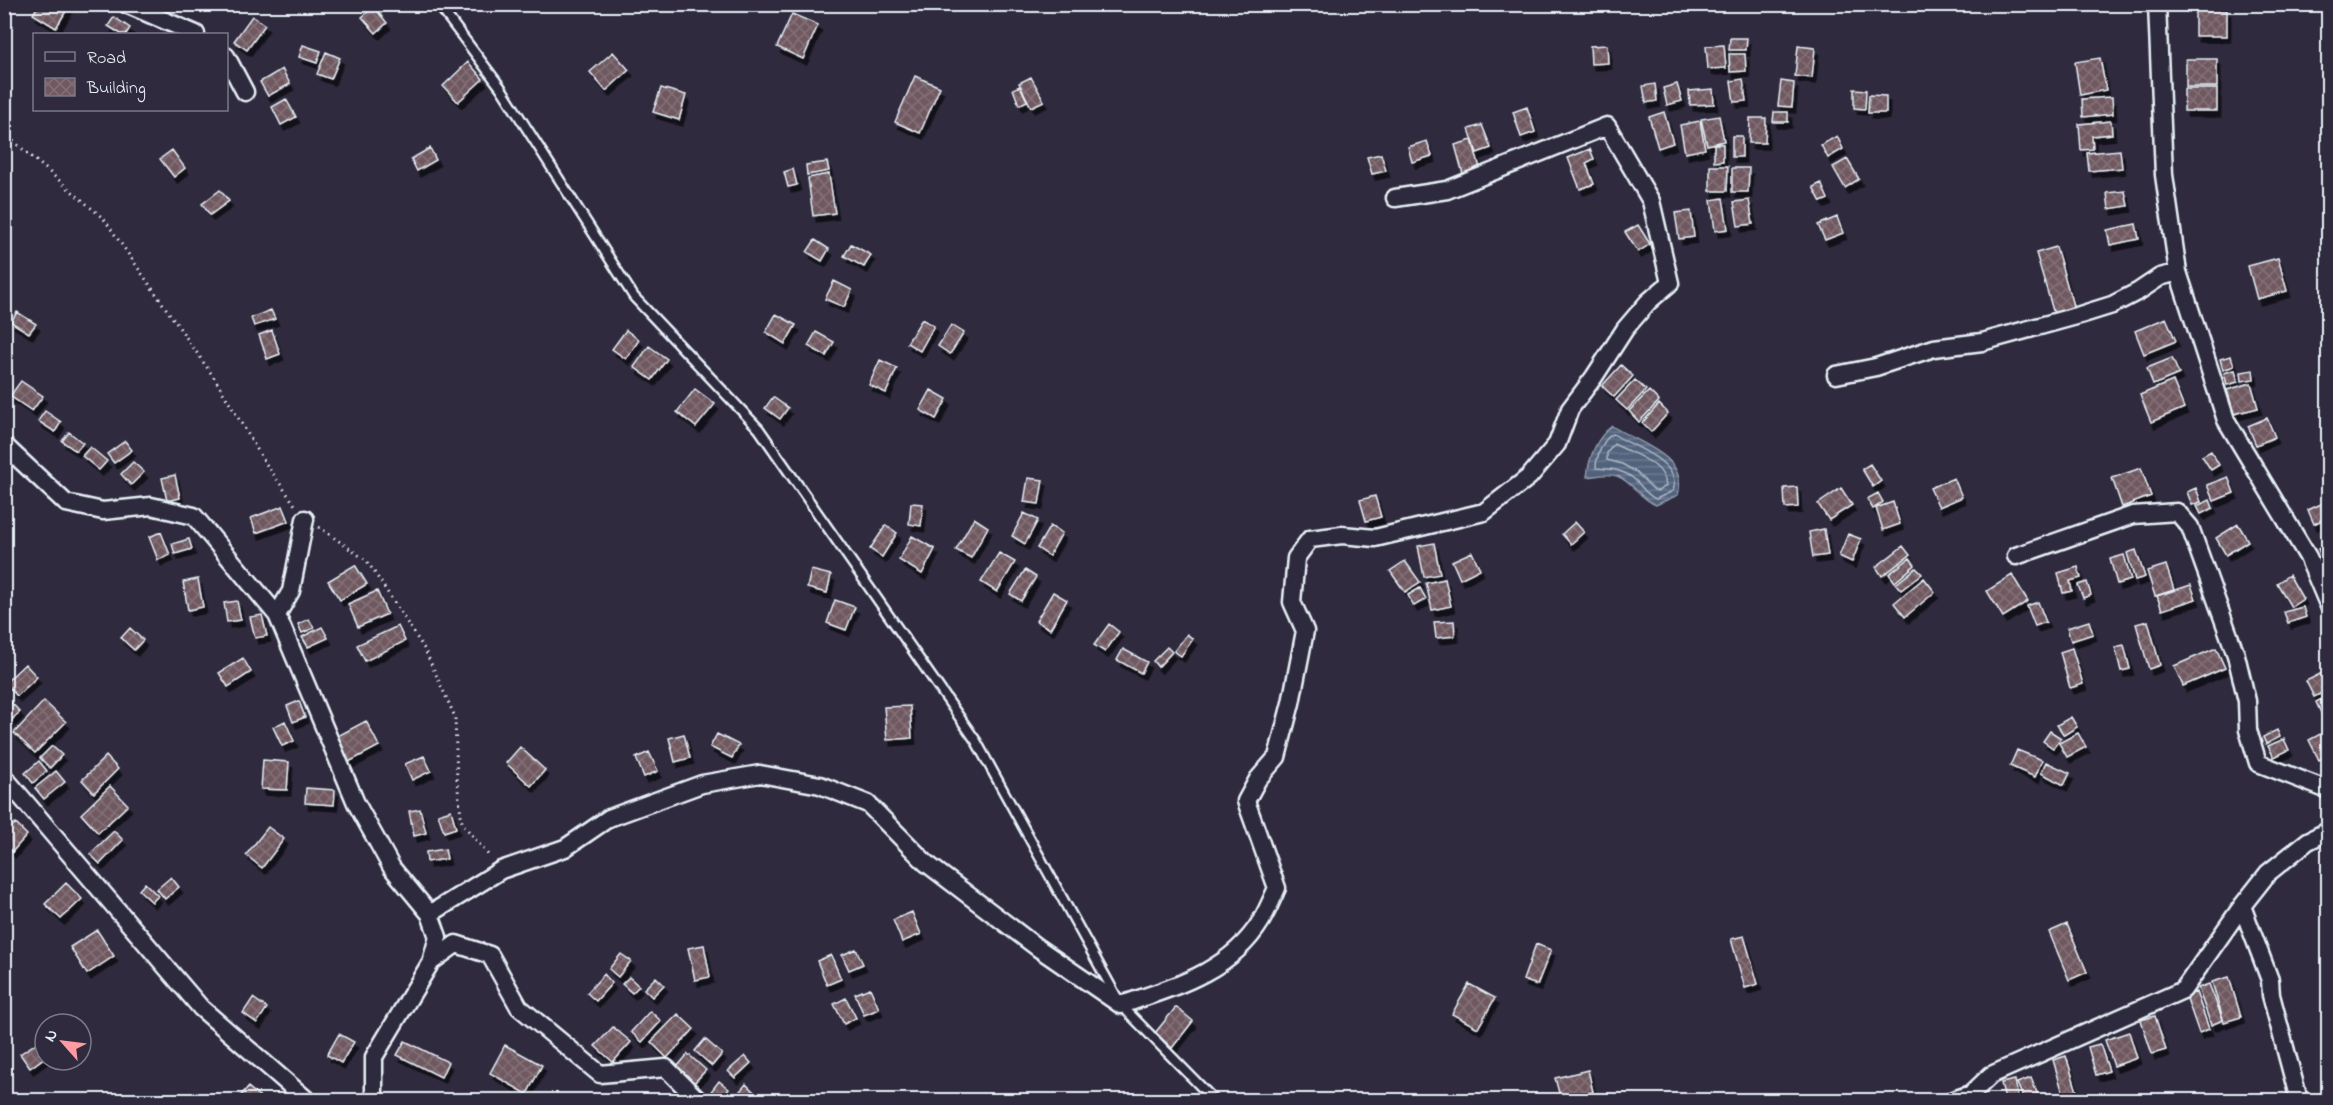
<svg xmlns="http://www.w3.org/2000/svg" width="2333" height="1105" viewBox="0 0 2333 1105" font-family="'Indie Flower',sans-serif">
<defs>
<pattern id="water-rules" width="6" height="5" patternUnits="userSpaceOnUse" patternTransform="scale(1.5)"><rect width="6" height="5" fill="#52627c"/><path d="M0 2.5h6" fill="none" stroke="#6b798f"/></pattern>
<pattern id="building-cross-hatch" width="8" height="8" patternUnits="userSpaceOnUse" patternTransform="scale(1.5)"><rect width="8" height="8" fill="#705960"/><path d="M0 0l8 8M0 8l8-8" fill="none" stroke="#847178"/></pattern>
<filter id="shadow"><feDropShadow dx="3.5" dy="6" stdDeviation="0" flood-color="#0009"/></filter>
</defs>
<rect width="100%" height="100%" fill="#2f2a3d"/>
<filter id="ink" filterUnits="userSpaceOnUse"><feTurbulence type="fractalNoise" baseFrequency=".0167" numOctaves="2"/><feDisplacementMap in="SourceGraphic" scale="12" xChannelSelector="R" yChannelSelector="G"/><feConvolveMatrix kernelMatrix="1 2 1 2 8 2 1 2 1" color-interpolation-filters="sRGB"/></filter>
<g filter="url(#ink)">
<path fill="url(#water-rules)" stroke="#8e9bae" stroke-width="1.5" d="M1612 426C1637 443 1689 455 1678 495L1656 505C1640 499 1633 482 1617 476 1607 473 1597 476 1587 477 1589 458 1596 438 1612 426Z"/>
<g fill="none" stroke-linecap="round" stroke-linejoin="round">
<path stroke="#acb8c6" stroke-width="1.5" d="M1613 434C1631 446 1683 462 1673 491L1656 499C1646 495 1642 486 1634 479 1622 469 1610 469 1596 468 1596 458 1603 438 1613 434Z
M1614 444C1632 454 1665 462 1666 486L1658 491 1654 490 1636 472 1622 464 1607 460V453Z"/>
</g>
<path fill="url(#building-cross-hatch)" stroke="#e8f1f8" stroke-width="1.5" filter="url(#shadow)" d="M39 4H66L69 6 56 28 33 14Z
M374 7 387 23 376 33 362 17Z
M2195 10H2227V36H2195Z
M792 14 818 25 803 59 777 47Z
M252 16 265 25 247 50 234 41Z
M114 17 130 28 126 34H121L108 26Z
M1730 38H1747L1746 50H1729Z
M303 45 321 51 317 63 299 57Z
M1607 45 1608 63 1591 64 1590 46Z
M1724 45 1726 68 1708 69 1706 46Z
M1798 46 1815 48 1812 78 1795 76Z
M326 52 340 58 331 79 317 74Z
M613 52 629 70 606 91 590 72Z
M1729 54H1745L1746 71 1730 72Z
M2100 58 2106 90 2080 95 2075 62Z
M2186 59H2217V87H2186Z
M468 62 483 79 458 102 443 86Z
M282 69 290 84 268 96 260 82Z
M915 76 940 87 920 133 895 122Z
M1031 77 1044 101 1031 107 1019 83Z
M1743 79 1746 101 1734 102 1731 81Z
M1781 81 1794 83 1792 107 1778 106Z
M1655 84 1657 101 1646 103 1643 86Z
M1677 84 1682 101 1667 105 1663 88Z
M1020 86 1027 101 1019 105 1013 89Z
M661 88 686 95 679 120 653 112Z
M1713 89 1714 104 1690 105 1689 91Z
M1854 89 1866 90 1865 109 1854 108Z
M2184 89H2217V111H2184Z
M1869 95 1886 96V113H1868Z
M2112 97 2113 114 2083 117 2082 99Z
M286 99 296 117 281 125 272 107Z
M1527 107 1535 132 1521 137 1513 112Z
M1664 112 1673 143 1658 148 1649 117Z
M1774 112H1788V122H1773Z
M1719 116 1724 141 1707 145 1701 119Z
M1750 118H1766L1765 143H1749Z
M1700 121 1705 149 1685 153 1680 125Z
M2111 121 2112 134 2092 136 2093 149 2081 150 2079 124Z
M1482 125 1491 148 1477 153 1469 129Z
M1732 136H1742V157H1732Z
M1837 136 1843 149 1828 158 1821 145Z
M1472 140 1480 168 1463 174 1455 145Z
M1427 141 1432 156 1412 162 1408 147Z
M1714 144H1723V161L1714 162Z
M430 148 436 160 417 171 411 159Z
M1590 149 1594 159 1586 163 1594 184 1580 189 1568 158Z
M172 150 185 168 174 177 160 159Z
M2120 150 2122 168 2089 171 2087 153Z
M1381 154 1386 171 1372 174 1367 157Z
M1847 159 1859 179 1845 188 1833 167Z
M827 162 829 171 807 175 806 165Z
M1710 166H1728L1727 191H1710Z
M1732 168H1749L1748 192H1732Z
M793 169 797 185 788 187 784 172Z
M829 174 835 213 813 216 808 178Z
M1821 183 1828 199 1821 202 1813 187Z
M220 190 229 201 210 215 202 204Z
M2125 191 2128 206 2109 209 2107 193Z
M1723 198 1728 229 1715 231 1711 200Z
M1749 200 1753 224 1738 226 1734 202Z
M1691 211 1694 237 1679 239 1675 213Z
M1837 217 1843 233 1825 240 1818 225Z
M2136 224 2139 239 2110 245 2107 230Z
M1638 225 1650 244 1638 252 1625 232Z
M815 240 829 249 822 261 807 252Z
M851 244 871 255 864 267 844 256Z
M2056 247 2074 309 2054 314 2036 253Z
M2278 258 2287 291 2257 299 2248 266Z
M834 281 852 290 844 307 825 299Z
M271 310 275 319 254 326 251 318Z
M17 312 36 324 29 333 11 322Z
M776 314 796 325 785 344 766 332Z
M2166 318 2176 341 2144 354 2135 331Z
M922 319 934 326 920 351 907 343Z
M951 325 964 333 950 354 938 346Z
M272 330 280 354 267 359 259 335Z
M626 330 639 340 626 359 612 349Z
M816 332 834 342 826 356 808 346Z
M649 346 667 359 652 380 634 367Z
M2231 356 2234 366 2223 370 2220 359Z
M2172 358 2179 374 2153 385 2147 368Z
M880 360 897 368 886 393 869 385Z
M1621 365 1633 376 1614 397 1602 386Z
M2235 370 2238 382 2227 385 2224 373Z
M2253 370 2254 379 2242 381 2241 372Z
M1635 380 1646 390 1627 410 1616 400Z
M21 381 43 396 32 411 10 396Z
M2173 381 2184 408 2151 422 2140 395Z
M2251 383 2258 408 2234 414 2227 390Z
M695 389 715 404 696 427 677 412Z
M931 390 947 399 936 419 920 410Z
M1649 391 1659 401 1639 422 1629 411Z
M773 397 788 408 780 419 765 408Z
M1659 404 1668 413 1651 432 1642 423Z
M45 411 61 422 55 432 38 421Z
M2267 418 2275 437 2256 445 2248 426Z
M69 432 83 443 76 451 62 441Z
M125 441 132 450 114 463 107 454Z
M90 447 107 461 99 470 82 456Z
M2211 451 2219 465 2211 470 2202 456Z
M133 462 144 472 131 485 121 474Z
M1870 464 1881 481 1873 487 1862 469Z
M2141 468 2151 496 2122 507 2112 478Z
M175 475 180 498 167 501 162 478Z
M2228 477 2234 493 2214 501 2207 485Z
M1028 478 1043 480 1039 504 1024 502Z
M1954 478 1962 497 1939 507 1930 488Z
M1797 487 1798 507 1785 508 1784 488Z
M1841 488 1852 505 1829 520 1818 504Z
M2196 488 2201 502 2192 505 2187 492Z
M1878 493 1883 502 1873 509 1867 499Z
M1375 496 1381 517 1366 521 1360 500Z
M2210 500 2213 508 2201 514 2197 506Z
M2328 501V517L2314 524 2308 510Z
M1893 502 1900 524 1883 530 1876 508Z
M911 503 923 504 921 526 909 524Z
M283 506 289 521 256 533 251 518Z
M1024 513 1038 520 1025 544 1012 536Z
M974 518 988 527 971 558 956 550Z
M1575 522 1584 532 1571 544 1562 534Z
M2238 524 2248 541 2226 555 2216 538Z
M886 525 897 533 882 557 870 549Z
M1050 526 1062 533 1049 556 1037 548Z
M1824 529 1828 555 1813 557 1809 532Z
M161 532 170 555 158 560 149 537Z
M1848 534 1861 539 1852 562 1839 556Z
M912 536 935 549 922 574 899 560Z
M189 539 192 549 175 554 172 544Z
M1434 543 1440 574 1424 577 1418 546Z
M2328 545V561L2324 563 2318 549Z
M1903 546 1910 555 1882 576 1876 567Z
M2136 550 2145 577 2135 580 2127 553Z
M1472 552 1480 569 1460 579 1452 561Z
M999 553 1015 562 997 592 981 582Z
M2124 555 2131 580 2117 584 2110 559Z
M1910 558 1915 565 1895 582 1889 574Z
M1405 561 1420 582 1405 592 1390 571Z
M355 565 367 584 340 600 328 581Z
M2166 565 2174 590 2155 596 2147 571Z
M2078 567 2081 578 2070 581 2072 591 2063 593 2058 573Z
M1916 568 1922 574 1901 590 1896 584Z
M811 570 831 575 827 593 807 588Z
M1025 570 1036 577 1021 601 1010 594Z
M2012 575 2028 601 2003 617 1987 591Z
M2289 575 2303 599 2291 607 2277 583Z
M1924 578 1935 592 1905 617 1894 603Z
M198 579 203 607 188 610 183 582Z
M1445 579 1451 606 1432 610 1426 583Z
M2087 582 2091 595 2083 598 2078 585Z
M2191 585 2196 599 2162 610 2157 596Z
M1420 588 1426 599 1414 606 1408 595Z
M377 591 387 614 358 627 348 604Z
M1053 592 1067 600 1050 629 1036 621Z
M835 600 855 607 846 630 827 623Z
M237 601 241 620 227 622 224 603Z
M2038 602 2046 622 2035 626 2027 606Z
M2303 607 2306 617 2288 623 2284 612Z
M262 615 267 636 255 638 250 617Z
M309 619 314 628 302 633 298 624Z
M1454 621 1455 636 1436 638 1434 622Z
M2089 621 2093 634 2071 641 2067 628Z
M2148 621 2160 665 2149 669 2136 624Z
M1109 624 1119 632 1105 652 1094 645Z
M398 626 405 641 365 661 357 645Z
M322 627 328 638 308 647 302 637Z
M130 628 143 640 134 650 121 638Z
M1187 634 1193 639 1181 656 1174 651Z
M2124 645 2130 669 2121 671 2115 647Z
M1167 647 1172 652 1158 667 1153 661Z
M2072 648 2083 684 2070 688 2060 652Z
M2216 648 2225 668 2183 686 2174 666Z
M1123 649 1147 662 1141 673 1117 660Z
M243 658 251 672 228 687 219 673Z
M25 664 37 677 17 696 5 683Z
M2328 670V690L2314 697 2306 681Z
M2328 696V712L2322 715 2316 702Z
M8 699 20 712 4 727V703Z
M44 701 66 722 35 753 14 733Z
M299 701 305 717 293 722 287 706Z
M910 706 912 738 887 740 884 707Z
M2071 717 2077 727 2064 735 2057 725Z
M285 721 294 741 282 746 273 727Z
M366 721 379 746 347 763 334 738Z
M2277 730 2280 737 2266 744 2263 737Z
M2328 730V755L2319 760 2309 740Z
M2050 731 2061 738 2053 748 2043 741Z
M2078 733 2086 747 2067 757 2059 743Z
M684 734 690 758 675 762 669 738Z
M717 734 739 745 732 758 710 747Z
M2284 739 2289 750 2274 757 2268 746Z
M52 746 62 755 50 768 40 758Z
M520 747 545 770 531 786 506 763Z
M2017 750 2042 760 2035 777 2010 766Z
M649 752 658 771 644 777 636 758Z
M106 756 118 769 94 793 82 780Z
M424 756 431 771 412 780 405 764Z
M263 760 289 762 287 790 261 789Z
M39 761 47 771 33 783 25 773Z
M2046 762 2070 773 2064 785 2041 773Z
M56 771 65 782 44 799 35 788Z
M110 786 128 805 98 833 81 814Z
M306 788 335 790 334 805 305 803Z
M420 809 426 833 414 836 409 811Z
M451 810 456 828 444 832 438 814Z
M15 823 27 835 12 852 4 845V834Z
M268 827 284 839 262 868 246 855Z
M114 831 123 840 100 864 90 854Z
M445 849 447 859 427 862 426 852Z
M171 877 179 887 165 899 157 889Z
M66 883 82 899 61 919 45 904Z
M145 883 158 896 152 902 139 890Z
M912 912 921 934 902 942 893 920Z
M2067 924 2087 972 2069 980 2049 932Z
M97 930 114 956 87 974 70 947Z
M1744 936 1758 984 1745 988 1731 939Z
M1536 944 1551 950 1537 985 1523 980Z
M704 945 710 977 695 980 688 948Z
M856 949 863 964 849 970 842 955Z
M621 954 631 961 618 977 609 969Z
M831 955 841 979 827 985 817 961Z
M604 974 612 983 596 1001 587 993Z
M629 977 639 986 632 993 622 984Z
M656 977 664 985 652 997 644 989Z
M2229 977 2241 1017 2224 1022 2212 982Z
M1469 984 1495 998 1478 1028 1452 1014Z
M2209 984 2223 1020 2211 1025 2198 988Z
M870 988 879 1009 864 1015 855 994Z
M2196 992 2209 1029 2199 1033 2186 996Z
M253 998 267 1008 257 1023 243 1013Z
M846 998 856 1018 844 1024 834 1004Z
M1176 1007 1193 1021 1172 1048 1155 1033Z
M650 1011 661 1021 642 1042 631 1032Z
M678 1014 694 1029 667 1058 651 1042Z
M2155 1016 2166 1050 2152 1054 2141 1020Z
M613 1027 631 1042 613 1062 595 1046Z
M2129 1032 2137 1058 2114 1066 2105 1040Z
M339 1034 354 1042 341 1063 327 1055Z
M705 1039 722 1054 712 1066 695 1051Z
M405 1041 448 1062 441 1077 397 1055Z
M38 1042 45 1051V1057L30 1068 20 1054Z
M2100 1044 2109 1071 2096 1075 2088 1047Z
M505 1045 542 1065 527 1094 490 1073Z
M688 1054 706 1070 694 1083 677 1067Z
M745 1056 751 1063 735 1078 728 1071Z
M2066 1056 2079 1098 2070 1100H2065L2053 1060Z
M1588 1070 1593 1092 1561 1100 1555 1078Z
M2031 1078 2040 1100H2024L2017 1083Z
M2015 1080 2018 1098 2005 1100 2001 1083Z
M719 1081 729 1089 720 1100H709L706 1098Z
M746 1084 757 1095 751 1100H737L734 1098Z
M248 1087 264 1100H237Z"/>
<g fill="none" stroke-linecap="round" stroke-linejoin="round">
<defs>
<path id="lane" d="M438 4 501 88 634 297 759 429 976 741 1121 1005 1214 1100"/>
<path id="street" d="M126 4 196 34
M2157 4 2164 175 2178 272 2226 420 2308 557 2328 604
M226 56 245 92
M1836 375 1876 367 1934 348 1982 342 2080 315 2112 305 2139 291 2160 277 2178 272
M4 445 66 503 103 511 151 506 194 516 277 615 356 803 392 868 430 914 438 937 431 962 374 1057V1100
M2016 556 2133 515 2177 512 2190 527 2236 655 2247 701 2248 730 2258 763 2328 790
M277 615 291 591 305 519
M4 777 201 1008 307 1100
M2242 906 2270 980 2271 995 2299 1100
M430 914 501 870 565 848 609 818 702 784 760 774 820 785 868 804 926 863 1038 948 1121 1005C1174 987 1230 972 1261 921 1267 911 1272 899 1277 888L1246 801 1258 779 1277 757 1291 703 1305 631 1292 602 1296 558 1310 539 1342 535 1375 538 1484 512 1529 477 1557 444 1570 409 1594 377 1625 329 1648 302 1670 283 1651 201 1607 126 1447 190 1395 198
M431 962 456 944 490 955 519 1007 600 1074 666 1068 698 1100
M1953 1100 1971 1094 1991 1075 2183 990 2242 906 2268 873 2308 841 2328 831"/>
</defs>
<use href="#lane" stroke="#e8f1f8" stroke-width="13"/>
<use href="#street" stroke="#e8f1f8" stroke-width="21"/>
<path stroke="#e8f1f8" stroke-width="3" stroke-dasharray="1.5 4.5" stroke-linecap="butt" d="M4 133 104 219 215 379 264 461 295 505
M319 527 367 561 425 650 455 717 457 781 462 823 490 857"/>
<use href="#lane" stroke="#2f2a3d" stroke-width="8"/>
<use href="#street" stroke="#2f2a3d" stroke-width="16"/>
</g>
</g>
<rect width="2333" height="1105" fill="none" stroke="#2f2a3d" stroke-width="24"/>
<rect x="12" y="12" width="2309" height="1081" fill="none" stroke="#e8f1f8" stroke-width="2" filter="url(#ink)"/>
<rect x="33" y="33" width="195" height="78" fill="#2f2a3d" stroke="#797a88" stroke-width="1.5"/>
<rect x="45" y="52" width="30" height="9" fill="#2f2a3d" stroke="#797a88" stroke-width="1.5"/>
<text x="87" y="63" font-size="18" fill="#e8f1f8">Road</text>
<rect x="45" y="78" width="30" height="18" fill="url(#building-cross-hatch)" stroke="#797a88" stroke-width="1.5"/>
<text x="87" y="93" font-size="18" fill="#e8f1f8">Building</text>
<g transform="translate(63 1042) rotate(298)"><circle r="28" fill="#2f2a3d" stroke="#797a88" stroke-width="1.5"/>
<path d="M0-4.5L10 22L0 15L-10 22Z" fill="#ff9aa2"/>
<text y="-9" font-size="16" font-weight="bold" text-anchor="middle" fill="#e8f1f8">N</text>
</g>
</svg>
